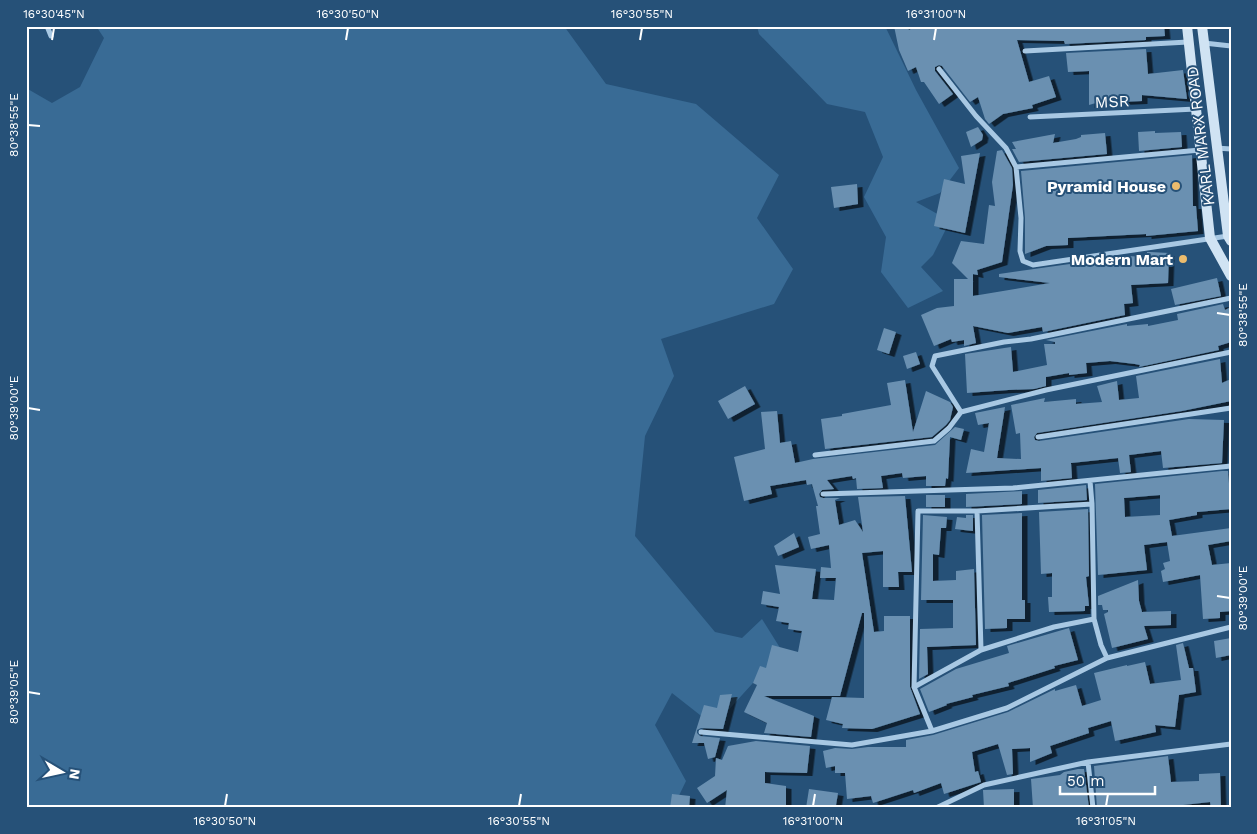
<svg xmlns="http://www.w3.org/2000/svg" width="1257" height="834" viewBox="0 0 1257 834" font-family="'Work Sans',sans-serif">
<defs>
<filter id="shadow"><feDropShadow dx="5.5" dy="3" stdDeviation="0" flood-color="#0009"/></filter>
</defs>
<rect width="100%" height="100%" fill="#265178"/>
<path fill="#396b95" d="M96 26H564L606 84 696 104 779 175 757 218 793 269 774 304 661 339 674 376 645 436 635 536 715 632 742 638 762 619 782 651 714 726 672 693 655 725 686 781 673 808H26V88L52 103 80 87 104 38Z
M757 26H885L916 90 959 168 940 193 916 202 950 221 933 255 921 267 943 291 908 308 881 272 886 237 864 197 883 157 865 112 827 104 759 34Z"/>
<path fill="#6a90b1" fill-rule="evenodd" filter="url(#shadow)" d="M894 26H907L909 30 916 26H1164L1165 36 1146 37V40L1065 44 1064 41 1017 40 1029 82 1049 76 1056 97 1032 105 1033 108 1003 114 989 124 985 119 978 97 970 102 942 66 939 65 935 67V71L953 94 939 104 924 82H921L916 67 908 71 899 50Z
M1146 49 1148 74 1183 70 1187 99 1142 95V101L1119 102V96L1089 105V71L1068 72 1066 53Z
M978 127 983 135 982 140 971 147 966 132Z
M1155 131V133L1181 132 1182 147 1139 151 1138 132Z
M1105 133 1107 154 1019 162 1012 149H1016L1012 142 1055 134 1053 143 1076 139 1081 137V135Z
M1002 150 1012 168 1013 185 1002 262 977 270 978 275 973 274V296L1050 283 999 277V274L1127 256 1147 257V252H1150L1169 253 1168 283 1131 285 1133 303 1124 304 1125 315 1043 332 1042 327 1008 333 973 326 976 343 964 346V340L952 342 951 339 934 346 921 315 937 308 954 306V279H968L952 263 961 241 984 244 989 205 995 206 992 182 997 151Z
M980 153 965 233 934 226 944 179 965 184 961 156Z
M1192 155 1193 206H1196L1198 231 1146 236V234L1068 238V245L1046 246 1025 254V218L1021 171Z
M857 184 858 204 834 208 831 187Z
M1217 278 1221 296 1175 305 1171 289Z
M1223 304 1225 310 1231 307V342L1218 346 1219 350 1139 367 1140 365 1135 364 1110 361 1086 363 1087 373 1069 375V373L1046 377V386L1034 389 1008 390V389V390L967 393 965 354 1011 347 1013 372 1047 365 1044 344H1055V342L1046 340 1127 324V326L1148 324V326L1178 320 1177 314Z
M884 328 896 332 889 354 877 350Z
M916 352 920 364 907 369 903 356Z
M1220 359 1222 383 1231 379V401L1182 411 1037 433 1034 437 1035 440 1039 441 1189 419 1224 420 1222 463 1163 468 1161 451 1129 455 1131 472 1120 473 1118 458 1071 463 1072 478 1041 481V468L966 473 971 449 984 452 989 423 978 425 975 413 1005 407 997 458 1021 459 1020 433 1016 434 1011 405 1045 398 1044 402 1076 399V404L1102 402 1097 386 1117 381 1119 400 1139 398 1136 376Z
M905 380 913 432 926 391 950 402 953 407 950 420 946 425 932 437 825 449 821 419 842 416V414L891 405 887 383Z
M745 386 755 404 728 419 718 401Z
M777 411 780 443 791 441 795 463 813 459 935 445 955 427 964 429 961 440 950 437 948 479 946 478 945 486H926V476L903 478 902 473 881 476 883 488 857 489 856 478 853 479 852 476 827 480 834 489 822 490 819 494 820 497 823 498H840L835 500 839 525 855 520 863 532 858 497 905 496 912 572H898L899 587H883V551L862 553 874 632 884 631V616H910V687L920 714 872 729 842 728 843 724 826 720 832 697 864 698V613H862L840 696H764L814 716 811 737 764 733 767 723 744 712 757 685 753 683 760 666 766 668 772 645 798 652 802 631 788 629 789 623 776 621 779 607 761 604 763 591 780 594 775 565 816 569 812 599 834 600 836 578H820L821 567 831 568 829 545 811 549 808 537 820 534 816 506H818L812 484 807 485 806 480 770 486 772 494 744 501 734 457 765 449 761 412Z
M1222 471H1228L1231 509 1197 512V515L1169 520 1172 536 1231 528V541L1208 545 1212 565 1231 563V611L1220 612V618L1203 619 1200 575 1163 582 1161 571 1165 569 1163 563 1170 561 1167 542 1144 545 1147 570 1098 575 1095 484ZM1160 495V515L1125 517 1124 498Z
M1086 485 1087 500 1038 503V490Z
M1022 491V504L966 507V494Z
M926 495H945V507H926Z
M1088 509 1089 576 1086 577 1089 606H1085V611L1049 612 1048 597H1052V573L1041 574 1039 512Z
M1022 513V600H1025V619H1007V628L985 629 982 515Z
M923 515 947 517 946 528H941L939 555 933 554V581L956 580V571L974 569 976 645 927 647 928 674 919 679 920 629 953 628V600H921Z
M966 515H973V531L955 529 957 517 966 518Z
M794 533 799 547 778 556 774 546Z
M1138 580 1139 601 1142 612 1171 611V625L1144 626 1148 639 1112 648 1104 614 1108 612V610H1103L1102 605H1098V596Z
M1069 628 1078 660 1054 666 1055 668 1008 683 1009 686 972 695 973 697 946 704 947 705 929 712 920 689 956 669 1009 653 1007 646Z
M1231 638V655L1216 658 1214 641Z
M1183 643 1189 668H1193L1196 692 1179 695 1175 727 1155 725 1156 732 1115 741 1111 721 1088 728 1089 733 1050 746 1052 753 1030 762V748L1012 749 1013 774 1007 775 998 744 972 752 975 772 978 771 981 782 944 794 941 783 914 793 913 790 873 803 871 796 847 799 845 773H835V766L826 768 823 751 835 748 852 749 868 747H906V740L933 735 1008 712 1055 689V691L1076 685 1082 706 1101 700 1094 673 1127 665V666L1145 662 1150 684 1181 680 1176 645Z
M732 694 723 729 701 728 697 730V733L700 736 720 738 715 757 708 759 704 743H692L704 705 717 708 720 695Z
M756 741 810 746 807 773 765 772V783L786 786V808H725L727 790 707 803 697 788 715 776 716 758 722 760 728 746Z
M1168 756 1171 782 1199 781V774L1220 773 1221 808H1211L1210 802 1156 808H1097L1094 766Z
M1078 769H1084L1089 808H1033L1031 779 1060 775 1064 772Z
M809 789 838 793 836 805H834L833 808H806Z
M1014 789V808H984L983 790Z
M672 794 690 796 689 808H670Z"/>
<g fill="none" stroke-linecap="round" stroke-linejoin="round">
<path stroke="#a8c8e3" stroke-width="5" d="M47 26 51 36
M1204 43 1231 46
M1025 51 1188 42
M939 69 976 116 1006 148 1016 167 1021 218 1020 251 1023 261 1033 265 1228 236
M1030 117 1196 109
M1216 148 1231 149
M1016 167 1200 150
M961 412 932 366 935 356 1004 342 1031 339 1231 298
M1038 437 1231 408
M815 455 934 441 949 428 961 412 1046 390 1231 352
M1090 481 1092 504 1094 619 1101 645 1107 658
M823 494 1013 488 1231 466
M977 511 981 650
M914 687 981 650 1054 627 1094 619
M932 731 914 687 918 511H977L1092 504
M701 732 852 745 932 731 1007 708 1107 658 1231 627
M1088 762 1093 808
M936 808 984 785 1088 762 1231 744"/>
<path stroke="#d0e3f3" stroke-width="10" d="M1187 26 1210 238 1231 276
M1202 26 1228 236 1231 241"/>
</g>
<path fill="none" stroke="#fff" stroke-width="2" d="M52 40 54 28M346 40 348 28M640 40 642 28M934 40 936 28M28 125 40 126M1217 313 1230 315M28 408 40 410M1217 596 1230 598M28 692 40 694M225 806 227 794M519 806 521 794M813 806 815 794M1106 806 1108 794"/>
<g fill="#ecbc6d" stroke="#265178" stroke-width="2">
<circle cx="1176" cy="186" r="5"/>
<circle cx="1183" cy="259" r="5"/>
</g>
<g text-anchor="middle" stroke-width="4" stroke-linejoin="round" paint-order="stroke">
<g font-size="16" fill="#fff" stroke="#265178">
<text transform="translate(1112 101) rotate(-3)" y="6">MSR</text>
<text transform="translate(1200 136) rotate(-97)" y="6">KARL MARX ROAD</text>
</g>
<g font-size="16" font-weight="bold" fill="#fff" stroke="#265178" text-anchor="end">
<text x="1166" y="192">Pyramid House</text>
<text x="1173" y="265">Modern Mart</text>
</g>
</g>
<rect width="1257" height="834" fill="none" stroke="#265178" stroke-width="55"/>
<g transform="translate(62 772) rotate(99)" stroke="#265178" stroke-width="4" paint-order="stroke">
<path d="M0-4L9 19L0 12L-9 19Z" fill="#ffffff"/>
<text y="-8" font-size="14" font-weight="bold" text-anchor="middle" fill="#ffffff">N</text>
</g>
<path d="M1060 786v8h95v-8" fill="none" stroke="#ffffff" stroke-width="2.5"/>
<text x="1067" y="786" font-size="15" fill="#ffffff" stroke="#265178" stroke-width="4" paint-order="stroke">50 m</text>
<rect x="28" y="28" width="1202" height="778" fill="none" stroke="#fff" stroke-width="2"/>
<g font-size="12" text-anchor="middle" fill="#fff">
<text x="54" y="18">16°30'45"N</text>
<text x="348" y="18">16°30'50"N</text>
<text x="642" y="18">16°30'55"N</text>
<text x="936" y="18">16°31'00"N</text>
<text transform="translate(14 125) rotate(-90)" y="4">80°38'55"E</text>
<text transform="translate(1243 315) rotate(-90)" y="4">80°38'55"E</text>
<text transform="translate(14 408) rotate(-90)" y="4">80°39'00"E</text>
<text transform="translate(1243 598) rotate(-90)" y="4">80°39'00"E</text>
<text transform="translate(14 692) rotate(-90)" y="4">80°39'05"E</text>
<text x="225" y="825">16°30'50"N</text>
<text x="519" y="825">16°30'55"N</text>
<text x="813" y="825">16°31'00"N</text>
<text x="1106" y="825">16°31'05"N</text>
</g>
</svg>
